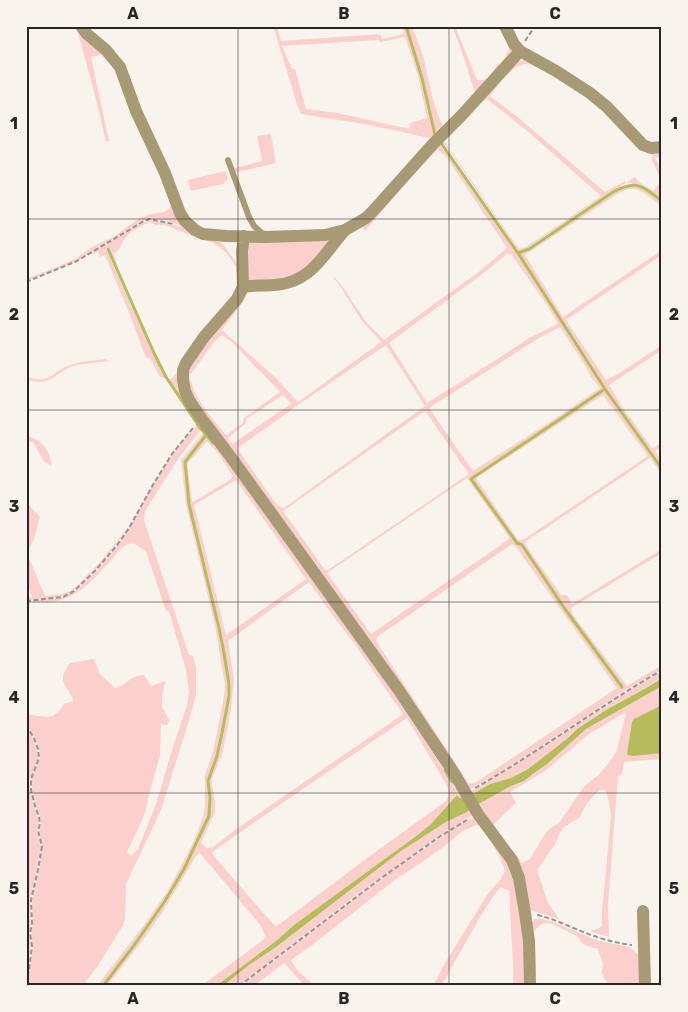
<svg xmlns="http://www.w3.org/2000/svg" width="688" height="1012" viewBox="0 0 688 1012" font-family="Rubik,sans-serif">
<rect width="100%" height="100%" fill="#f9f3ed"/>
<path fill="#fbd0cc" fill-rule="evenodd" d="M76 26 114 63 183 226C171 222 157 216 144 220L77 261 26 281V279L57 267 75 259 94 246 115 236 138 219 151 214 164 212 169 209 172 204 116 70 104 54 91 57 109 141 106 142 95 95Z
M273 26H277L281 41 380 34 382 39 404 34 402 26H405L421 78 435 135H436L423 78 407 26H412C415 35 419 44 422 53 429 78 432 105 444 129L370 211 342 229 267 234 256 227 269 232 333 229 359 218 421 150 430 138 364 124 301 114 297 104ZM405 37 418 76 427 118 410 123V129L337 113 306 109 295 69H292L282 46 378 40 381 42Z
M452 26H455L477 80C488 82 493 73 497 64L502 65 510 46 512 48 508 59 476 96 464 58Z
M530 59 546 68 544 71C539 68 532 64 526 64 510 66 499 85 490 96L520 119 605 192 625 181 626 183 635 177 639 182 653 191 660 183 661 180 652 160 651 150 662 149V156L655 158 662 170V200L639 184 626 183 604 196 527 248 519 251 449 150 443 143 440 142V144L518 253 604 389 471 479 516 543 521 546 565 609 622 688 623 687 566 609 522 545 517 543 472 479 605 390 662 471V475L650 458 525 542 527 547 561 595H567L572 604 662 549V553L571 608 573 615 627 686 662 665V669L621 693 532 752 496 775 468 790 395 680 275 514 192 403C189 397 185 389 185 381 185 361 203 344 216 329 224 319 232 309 240 299 243 293 245 290 251 288L240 306 222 330 275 377 298 402 381 342 362 321 338 283 333 278 334 277 340 283 366 322 384 340 480 271 507 248 447 158 438 149 404 185 365 231 362 228 365 222 377 211 423 158 447 134 509 68 519 61ZM487 99 531 134 601 196 526 247 519 249 444 141 480 103ZM507 254H511L547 305 558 324 529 338 499 358 427 403 389 343 481 275ZM560 327 585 365 591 377 600 388 553 420 473 471 429 408 539 338ZM222 335 233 343 280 392 244 418 243 423 226 435C215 422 203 408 195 393 193 388 192 382 189 378V374L192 373 214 342ZM386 345 425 406 284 508H282L277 505 239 451 238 448 298 405ZM283 395 291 404 232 444 228 438 246 423V419ZM603 395 648 456 523 540H518L476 478ZM425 411 469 474 328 570H325L283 511ZM467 478 509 537 508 540 371 634 327 573ZM512 544 516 547 617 688 475 783 469 784 376 641 377 637Z
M271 134 276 163 233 173 232 169 262 161 257 136Z
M225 171 228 179 223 184 191 191 188 180Z
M631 185C643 187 652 195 662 202V206C654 201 643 190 634 189 627 188 620 193 614 196L525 255 563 317 662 250V255L566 320 606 380 618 374 662 345V350L609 385 623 408 652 448 662 443V447L655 451 662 462V468L606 389 519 253 530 249 613 193 626 186Z
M151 220 183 227 222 243 235 261 239 271V291L183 364 197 422 168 379H171L174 377 188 352 227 304 237 287V273L236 267 226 252 212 242 200 239 165 225H155L150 222 139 227 130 233 123 241 120 248 114 254 120 274 108 248 106 249 153 354 166 378 160 377 150 358H146L130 315 105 255 100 257 98 252 93 254 92 253 136 226Z
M334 237 300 275 245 284 248 239Z
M105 359 110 361C101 362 77 364 70 367 56 374 49 386 30 380L26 384V376C50 386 52 371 70 365 81 361 94 361 105 359Z
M200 421 230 459 307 564 431 742 466 797 464 799 458 797 457 796H456L453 800 431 824 419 834 294 925 276 941 216 986H201L263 940 265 936 261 926 200 853 196 856 162 913 143 940 107 986H104L136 944 166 902 185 869 209 816 211 796 209 781 217 756 223 733 229 696 230 684 225 652 220 627 190 504 186 466 185 462 206 437 218 449 370 659 418 728 455 788H457L419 727 372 658 219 448 198 424ZM207 441 217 452 233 476 231 479 193 502 192 500 187 464ZM236 480 306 579 226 635 194 505ZM309 582 336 620 351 639 403 714 239 827 213 847 207 848 201 843 215 812V802L212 786V779L223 752 231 709 234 680 228 641ZM407 718 447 786C450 792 450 795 446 801L367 858 277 926 273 924 213 855 212 852 310 784Z
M197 425 201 430 180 456 155 495 145 512 144 520 189 655 193 656 196 667V695L190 717 161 810 126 884 125 920 123 925 97 967 86 981V986H26L31 961 33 946 31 933 33 923 32 900 39 870 42 846 39 832 41 824 40 817 36 806 32 789V779L40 758 39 749 35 737 26 723V714L46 717 53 716 60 710 64 704 73 701 72 697C63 680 58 681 70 663L94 659 100 674 115 688C129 684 128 676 144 675L151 686 165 681C164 688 161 698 162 706 163 710 167 715 169 720L167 725H165L161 723 160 755 149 795 144 816 127 852 131 856 138 849 156 804 174 744 187 705 189 693 186 670 169 611H166L146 551 133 543C123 544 118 551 112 559 87 586 73 606 33 601L63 597 74 592 97 571 119 544 129 528 154 483 173 454Z
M203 433 205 435 184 461V466L188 504 219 628 224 653 228 684V695L222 733 216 756 207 781 209 797 208 816 184 868 165 901 135 943 102 986H97L147 921 167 892 181 866 193 843 203 817 205 806V775L213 752 223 702 225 685 215 626 186 504 181 460Z
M26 436C42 439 49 450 52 465H49L43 460 33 442 26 441Z
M28 504 40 517 34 539 27 554 45 596 62 594 70 591 78 585 101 561 128 527C114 548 88 585 65 595 53 599 39 599 26 600V597H32L26 582V505Z
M662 671V678L648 687 606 710 577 729 568 738 528 769 511 778 490 784 471 795 469 792C536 755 596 709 662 671Z
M662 686V759L624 762 622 775 618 776 608 905 609 937 590 931 600 928 602 925V911L611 816 608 797 605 790H599L587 803 579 818 564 827 560 833 555 844 537 870 548 903 559 919 530 910 511 852 515 853 522 863 530 859 543 837 550 828 559 823 583 788 593 779 600 774 613 757 617 750 626 712 589 734 545 771 510 792 516 803 493 825 477 805 509 787 521 783 547 764 586 729Z
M26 727 33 738 37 750 38 758 30 779V790L34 807 38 817 39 824 37 831 41 846 37 870 30 900 31 923 29 933 31 946 26 976Z
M471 808 474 814 439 836 356 895 238 986H223L249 965 276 947 401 851 446 822 467 812Z
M474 817 512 868 522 910 526 986H513V965L509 891 501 887 494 895 479 919 441 986H433L445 963 487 895 500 880 505 871C500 854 490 840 480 826L476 825 463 831 442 848 415 867 396 879 311 946 291 960C295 970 307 978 315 986H305L284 963 254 986H241L357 897 402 864 462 823Z
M539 918 553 922 599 941 630 947 639 955 642 986H611L605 980 602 972 603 964 598 949 590 947 583 944 577 936 550 923C542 923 536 926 534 934L536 966 535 986 532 922 535 919Z"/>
<path fill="#b5bc5c" d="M662 678V686L586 729 547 764 533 774 524 781 509 787 477 805 471 795 490 784 511 778 528 769 568 738 577 729 606 710 648 687Z
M662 701V753L633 756 628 755 627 754 632 722 634 719 658 707Z
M457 795 458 797 464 799 471 808 467 812 446 822 401 851 276 947 249 965 223 986H216L276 941 294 925 419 834 431 824Z"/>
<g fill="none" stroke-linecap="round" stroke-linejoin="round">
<path stroke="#b5bc5c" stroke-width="3" d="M406 26 422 78 435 135
M441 143 518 253 605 389 662 469
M108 249 154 353 166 377 196 422
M518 253 529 249 613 192C637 179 642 186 662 201
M605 389 471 479 517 543 522 545 565 609 622 687
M197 424 213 443
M445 770 452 782
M103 986 135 944 165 901 184 869 209 816 210 797 208 781 217 756 222 733 229 696V684L224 653 219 628 189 504 185 462 206 435"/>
<path stroke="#989490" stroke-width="2" stroke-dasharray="5 2.5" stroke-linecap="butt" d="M525 41 535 26
M26 282 77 261 144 221 150 219 173 224
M26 601 63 597 74 591 96 570 118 544 129 528 154 483 172 454 193 428
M26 725 34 738 38 749 39 758 31 779V790L35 806 39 817 40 824 38 831 42 846 38 870 31 900 32 923 30 933 32 946 29 970 26 979
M475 788C539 752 598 707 662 670
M537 915C555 919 570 927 586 933 601 939 616 943 632 945
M239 986 380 879 439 837 467 820"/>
<path stroke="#a89a75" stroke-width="6" d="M228 160 249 217 254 226 265 236"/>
<path stroke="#a89a75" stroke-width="12" d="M81 26 87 34 106 50 120 67 136 111 165 173 180 213 185 221 195 230 203 234 226 236 266 237 325 235 345 230 366 218 374 210 432 145 462 115 520 51
M505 26 514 44 520 51 556 71 590 93 607 107 643 145 651 148 662 147
M244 236 242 251 243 287 237 299 204 337 186 363 183 370V380L185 391 189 400 199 415 233 460 398 689 454 773 478 814 512 860 519 878 525 913 529 941 530 986
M243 287C253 285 263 286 274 285 311 283 323 255 345 230
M643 911 645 986"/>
</g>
<path fill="none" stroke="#282624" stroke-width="1" stroke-opacity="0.55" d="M238 26V986M449 26V986M26 219H662M26 410H662M26 602H662M26 793H662"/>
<rect width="688" height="1012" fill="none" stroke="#f9f3ed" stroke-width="55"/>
<rect x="28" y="28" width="632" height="956" fill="none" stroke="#282624" stroke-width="2"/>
<g font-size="16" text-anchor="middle" font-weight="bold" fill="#282624">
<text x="133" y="19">A</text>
<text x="344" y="19">B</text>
<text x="555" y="19">C</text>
<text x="14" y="129">1</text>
<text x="674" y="129">1</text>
<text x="14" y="320">2</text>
<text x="674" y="320">2</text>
<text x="14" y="512">3</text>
<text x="674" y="512">3</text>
<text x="14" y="703">4</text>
<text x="674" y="703">4</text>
<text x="14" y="894">5</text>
<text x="674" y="894">5</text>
<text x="133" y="1004">A</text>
<text x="344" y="1004">B</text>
<text x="555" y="1004">C</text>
</g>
</svg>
